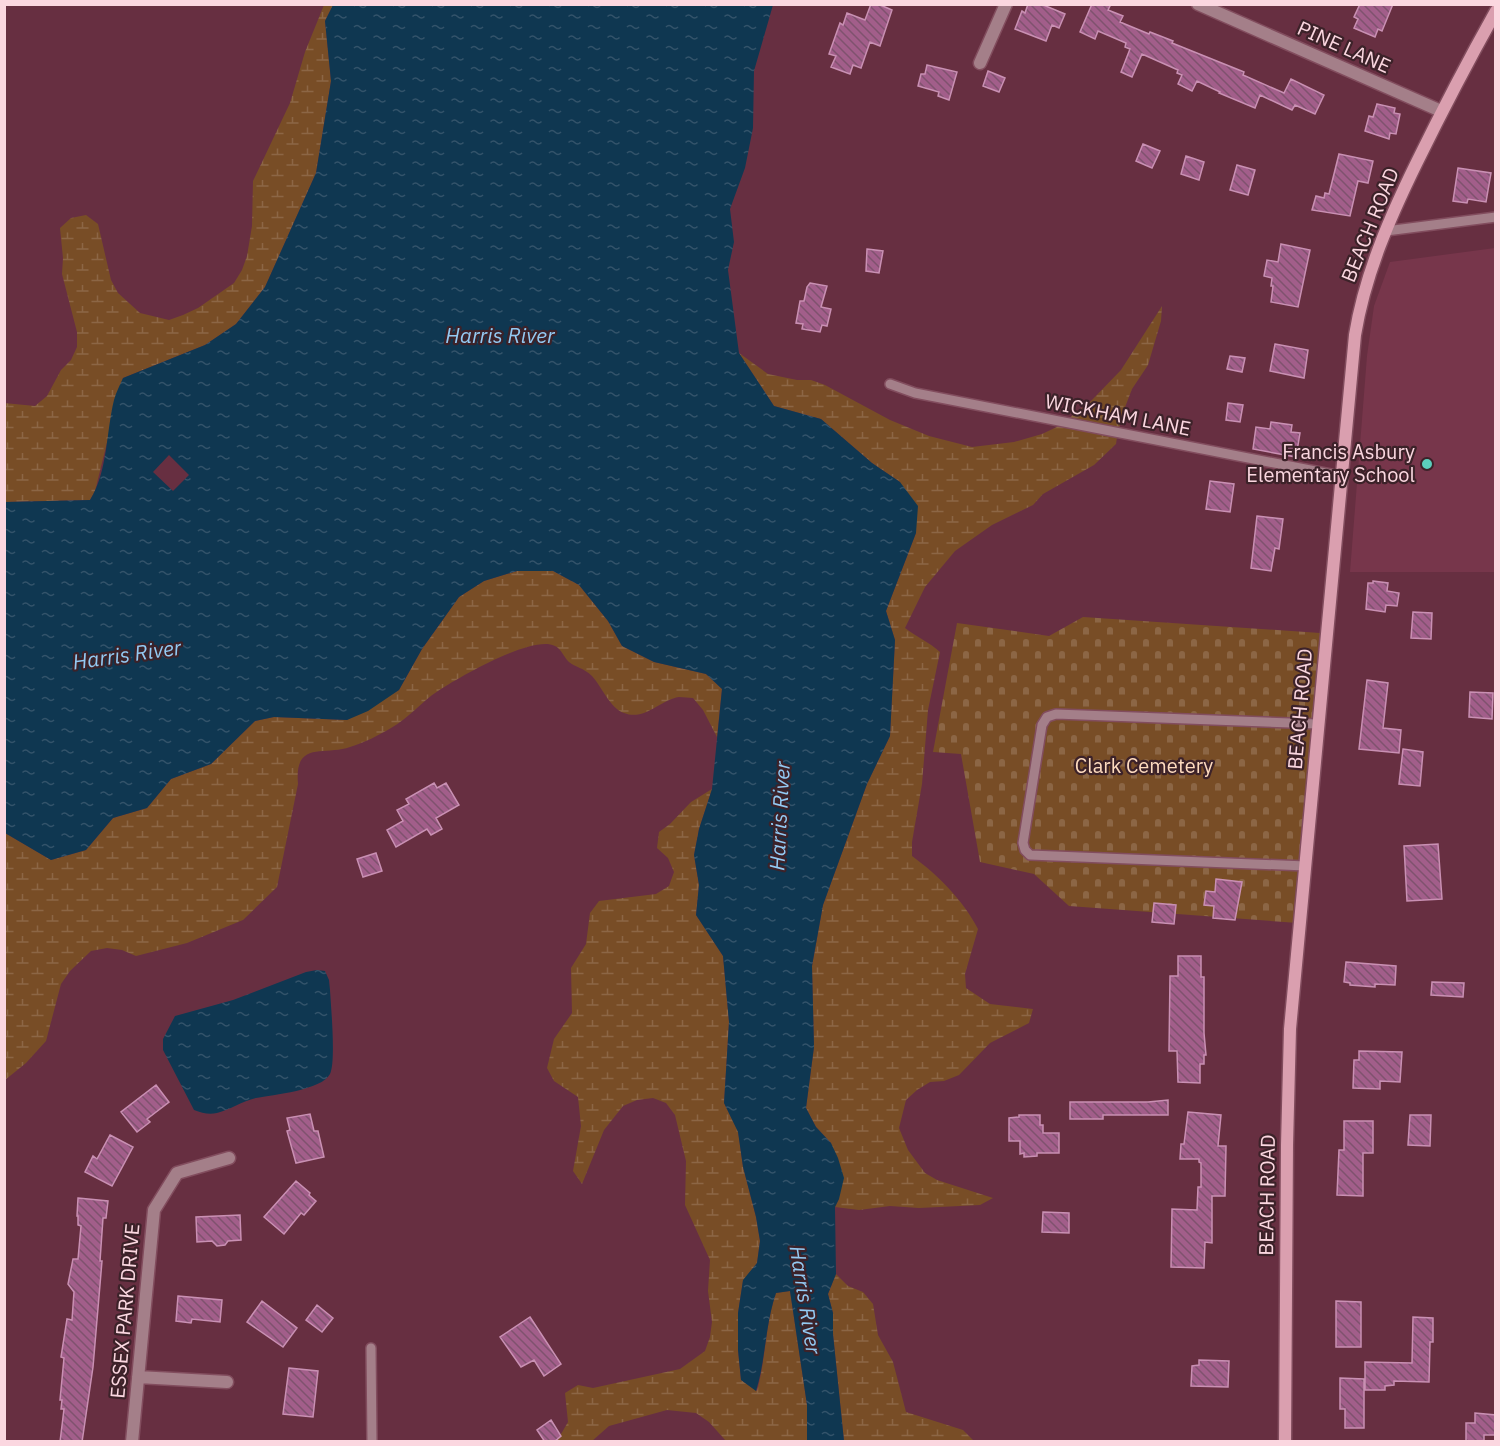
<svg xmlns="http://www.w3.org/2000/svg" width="1500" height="1446" viewBox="0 0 1500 1446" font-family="'IBM Plex Sans',sans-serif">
<defs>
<pattern id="wetland-marsh" width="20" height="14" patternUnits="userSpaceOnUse" patternTransform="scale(1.5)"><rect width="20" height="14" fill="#784d26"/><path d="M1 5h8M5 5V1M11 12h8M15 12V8" fill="none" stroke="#8c6645"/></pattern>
<pattern id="cemetery-stones" width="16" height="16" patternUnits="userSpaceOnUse" patternTransform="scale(1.5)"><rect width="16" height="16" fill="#784d26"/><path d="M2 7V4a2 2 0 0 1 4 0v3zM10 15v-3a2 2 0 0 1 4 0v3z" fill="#8c6645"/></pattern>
<pattern id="water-ripples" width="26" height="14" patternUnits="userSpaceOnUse" patternTransform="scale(1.5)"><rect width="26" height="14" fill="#0f3751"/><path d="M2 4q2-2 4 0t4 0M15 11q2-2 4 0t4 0" fill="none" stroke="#33536a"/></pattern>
<pattern id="building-back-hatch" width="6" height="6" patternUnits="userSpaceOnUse" patternTransform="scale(1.5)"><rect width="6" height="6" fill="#a25e8a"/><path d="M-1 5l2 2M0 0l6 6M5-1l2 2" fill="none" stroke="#7f526e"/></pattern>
</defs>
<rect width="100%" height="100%" fill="#672f41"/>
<path fill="#77364b" d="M1495 248V572H1350L1367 356 1374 306 1390 262Z"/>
<path fill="url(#wetland-marsh)" d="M324 5H333L325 21 331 81 316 173 265 287 236 324 205 345 123 378 95 491 90 500 5 502 4 403 35 406 47 396 61 370 71 360 77 347V332L62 274 63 258 60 228 71 218 86 215 98 224 111 280 118 293 140 313 169 320 183 315 198 308 234 283 242 270 247 256 252 226 253 181 290 103 305 52Z
M1162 306 1161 321 1148 365 1132 389 1122 415 1119 429 1068 419 1091 401 1121 370Z
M739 353 768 374 797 380H811L825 385 890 420 929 436 972 447 1014 442 1042 434 1059 426 1117 437 1116 444 1094 465 1043 494 1033 505 992 525 955 551 925 587 905 628C917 637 929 642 940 652L928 710 922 784 912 842V856C938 875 963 900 978 929L965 974 966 988 990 1004 1033 1009 1029 1023 990 1043 959 1075 944 1081 930 1082 917 1090 906 1100 899 1128 908 1150 925 1173 937 1180 993 1198 980 1205 919 1208 890 1206 859 1210 835 1207 839 1199 831 1143 816 1127 806 1108 814 1047 812 966 823 905 867 784 890 736 895 640 886 611 916 533 900 482 872 463 821 419 774 406Z
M517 571H553L579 585 608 621 622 646 654 662 706 674 722 689 717 737 703 710 693 698C689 698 684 697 679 697 660 700 645 721 624 713 610 708 602 687 592 676 584 668 575 667 569 662 561 654 561 644 545 644 518 644 461 676 438 691 421 702 409 718 391 728 379 735 364 743 350 747 324 756 294 740 298 784L277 887 243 920 187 943 136 956 122 950 107 948 91 951 70 971 61 984 46 1041 26 1063 5 1080V833L51 860 86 850 113 818 147 808 171 779 211 764 255 721 274 717 347 720 399 690 422 649 459 597 484 581Z
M712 789 699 829 694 855 699 885 696 915 723 956 729 1022 724 1103 738 1131 743 1167 756 1217 760 1241 757 1263 743 1281 738 1313V1350L741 1380 757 1391C766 1359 765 1325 776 1293L790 1291 807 1405V1441H726L709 1422 696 1413 667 1410 609 1426 592 1441H557L568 1422 565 1393 578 1385 593 1388 680 1369 705 1351 710 1337 712 1322 708 1291 710 1260 685 1205 686 1161 675 1115 666 1103 653 1098 637 1100 623 1106 604 1130 582 1184 573 1171 581 1126 578 1097 554 1081 547 1068 554 1039 572 1013 571 968 586 944 590 913 599 901 656 894 669 886 674 872 668 858 657 848 659 832 670 824 691 802Z
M836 1274 848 1286 863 1292 873 1304 878 1335 893 1362 906 1412 963 1430 974 1441H844L833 1334V1313L828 1294Z"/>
<path fill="url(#cemetery-stones)" d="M1083 617 1320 633 1298 923 1069 906 1034 874 980 862 961 754 933 752 957 623 1049 636Z"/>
<path fill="url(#water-ripples)" d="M333 5H773L754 71 753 128 745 168 730 209 734 242 728 270 739 353 774 406 821 419 872 463 900 482 918 506 916 533 886 611 895 640 890 736 867 784 823 905 812 966 814 1047 806 1108 816 1127 831 1143 838 1158 844 1178 839 1199 835 1207 836 1274 828 1294 833 1313V1334L844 1441H807V1405L790 1291 776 1293C765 1325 766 1359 756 1391L741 1380 738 1350V1313L743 1280 757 1263 760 1241 756 1217 743 1167 738 1132 724 1103 729 1022 723 956 696 915 699 885 694 855 699 829 712 789 722 689 706 674 654 662 622 646 608 621 579 585 553 571H517L484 581 459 597 422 649 399 690 368 711 347 720 274 717 255 721 211 764 171 779 147 808 113 818 86 850 51 860 5 833V502L90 500C108 471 106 432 114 400 116 392 120 385 123 378L205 345 236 324 265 287 316 173 331 81 325 21Z
M317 970 325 971 329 980 330 990C331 1006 336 1063 330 1074 322 1090 273 1095 256 1098 242 1101 230 1110 217 1113 209 1115 202 1113 194 1110L163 1050V1039L175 1016 233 1000 306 972Z"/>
<path fill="#672f41" d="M169 455 189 475 173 491 153 472Z"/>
<path fill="url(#building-back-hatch)" stroke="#c990b3" stroke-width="1.5" d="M871 4H878L892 10 880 46 870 42 861 68 853 65 850 74 831 67 836 56 829 54 840 23 843 25 847 13 865 20Z
M1028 4H1041L1065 14 1059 28 1052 25 1046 41 1015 29 1022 11 1025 13Z
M1092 4H1111L1108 10 1123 16 1120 22 1149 34 1150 32 1173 41 1172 43 1244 72 1243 75 1284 93 1291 79 1324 95 1315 114 1295 105 1292 110 1260 95 1255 108 1219 93 1220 92 1197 81 1192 91 1178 84 1182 75 1177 73 1178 70 1142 54 1132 77 1121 72 1130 49 1125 47 1126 43 1098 31 1095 39 1080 32Z
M1360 4H1393L1382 31 1378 29 1375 37 1354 28 1358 19 1354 17Z
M927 65 957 72 949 100 938 96 939 92 918 86 921 74H925Z
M988 71 1005 78 999 92 983 86Z
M1377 104 1395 108 1394 113 1400 114 1396 134 1390 133 1389 139 1365 131 1369 116 1373 117Z
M1143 144 1160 151 1152 168 1136 161Z
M1339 154 1373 161 1368 183 1358 181 1350 216 1312 210 1316 196 1324 198 1325 193 1329 194Z
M1186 156 1204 162 1199 180 1181 174Z
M1237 165 1255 170 1248 195 1230 190Z
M1458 168 1491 173 1486 202 1468 199 1467 203 1453 201Z
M1281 244 1310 250 1298 307 1271 302 1273 286H1271L1272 278 1264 276 1267 260 1278 262Z
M867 249 883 251 879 273 866 271Z
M810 283 827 286 821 307 831 309 827 326 822 325 820 332 802 329 803 324 796 323 800 301H804L807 287Z
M1275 344 1308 350 1304 378 1270 371Z
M1230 356 1245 358 1242 372 1227 369Z
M1228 403 1243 405 1240 422 1226 420Z
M1271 422 1292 425 1291 432 1300 433 1296 457 1253 449 1256 427 1270 429Z
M1210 481 1234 484 1230 512 1206 509Z
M1257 516 1283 519 1279 549 1275 548 1271 571 1251 568Z
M1373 581 1388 583 1387 591 1399 593 1397 606 1386 605 1385 612 1366 609 1368 583H1373Z
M1413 612 1432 613 1431 639 1411 638Z
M1367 680 1388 683 1383 728 1401 730 1399 753 1359 749Z
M1470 692 1493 693 1492 719 1469 717Z
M1403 749 1423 752 1420 786 1399 784Z
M434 783 437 788 446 783 459 805 436 818 442 829 431 835 427 829 396 847 387 830 403 821 397 810 409 804 406 799Z
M1438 844 1442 899 1407 901 1404 846Z
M376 853 382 871 363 877 357 859Z
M1216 879 1242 882 1235 920 1213 918 1214 906 1204 905 1206 891 1215 892Z
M1154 903 1176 905 1174 924 1152 922Z
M1178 956H1201V977H1204V1033L1206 1055H1204V1064H1200V1083L1178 1082 1177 1051H1169L1170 976H1178Z
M1346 962 1396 966 1395 985 1375 984V987L1350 985V983L1344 982Z
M1432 982 1464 983 1463 997 1431 995Z
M1359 1051 1402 1052 1400 1082 1380 1081V1089L1353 1088 1354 1060H1359Z
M156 1085 169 1102 147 1119 150 1122 137 1132 121 1112Z
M1168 1100V1115H1103V1119H1070V1102H1148Z
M1188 1112 1221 1115 1218 1146H1226L1225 1196H1212V1243L1205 1242 1204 1268 1171 1267 1172 1209 1197 1210 1198 1187H1201V1163L1199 1162V1159H1180L1181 1144H1184Z
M310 1114 314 1131H318L324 1157 296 1163 287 1131 290 1130 287 1118Z
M1019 1115H1040V1125H1043V1133H1059V1153H1037V1156L1024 1157V1153L1020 1154V1141H1009V1118L1019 1117Z
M1410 1115H1431L1430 1146 1408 1145Z
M1344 1121H1373V1153H1363V1196L1337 1195 1339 1150H1344Z
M110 1135 133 1147 112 1186 85 1172 93 1156 97 1159Z
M296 1181 310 1193 309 1195 316 1201 304 1215 301 1213 284 1234 264 1217Z
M78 1198 108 1201 106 1218H103L100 1261H102L93 1367 82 1442H60L64 1409H61L62 1400H60L64 1358 61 1357 67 1319 72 1320 74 1292 68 1284 73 1259H78L81 1226 78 1225V1216H77Z
M1043 1212 1069 1213V1233L1042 1232Z
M240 1215 241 1240 228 1241 225 1245 217 1246 212 1241 197 1242 196 1217Z
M178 1296 222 1300 220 1322 192 1319 191 1323 176 1321Z
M262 1301 297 1328 283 1347 247 1322Z
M1336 1301 1361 1302V1347H1336Z
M317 1305 333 1318 322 1332 306 1320Z
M530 1317 561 1364 544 1376 534 1360 521 1367 500 1337Z
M1413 1317 1433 1318V1342H1430L1429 1382 1394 1381V1385L1385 1386V1390H1365V1362L1412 1363Z
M1199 1360 1229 1361 1228 1387 1191 1386 1192 1366 1199 1365Z
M289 1368 318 1371 313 1417 283 1414Z
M1340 1378 1364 1379V1428H1345V1409H1340Z
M1475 1413 1496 1415V1435H1484V1442H1466V1423H1475Z
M551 1420 561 1436 554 1442H545L537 1430Z"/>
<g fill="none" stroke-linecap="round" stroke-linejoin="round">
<defs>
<path id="lane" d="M1386 231 1496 217
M890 384 915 393 1341 476
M1306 866 1030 855 1025 850 1023 843 1042 725 1047 717 1056 714 1318 724
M371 1348 372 1442"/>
<path id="street" d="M1198 4 1441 111
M980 63 1006 4
M138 1377 227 1382
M132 1442 154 1210 177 1173 229 1158"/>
<path id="secondary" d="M1285 1442 1287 1145 1290 1029 1355 335C1365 274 1390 217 1417 162 1442 111 1468 61 1496 11"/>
</defs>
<use href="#lane" stroke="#824d5e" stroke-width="12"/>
<use href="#street" stroke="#824d5e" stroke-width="15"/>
<use href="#secondary" stroke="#824d5e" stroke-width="15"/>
<use href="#lane" stroke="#a47f89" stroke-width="9"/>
<use href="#street" stroke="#a47f89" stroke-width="12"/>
<use href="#secondary" stroke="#da9faf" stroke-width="12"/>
</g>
<circle fill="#5bcebc" stroke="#3c2229" stroke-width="2" cx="1427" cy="464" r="6"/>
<g text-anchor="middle" stroke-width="4.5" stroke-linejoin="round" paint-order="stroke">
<g font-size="20" fill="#fbd7e0" stroke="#3c2229">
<text transform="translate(1344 47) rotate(24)" y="7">PINE LANE</text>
<text transform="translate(1370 225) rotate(-68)" y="7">BEACH ROAD</text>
<text transform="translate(1118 415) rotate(11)" y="7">WICKHAM LANE</text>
<text transform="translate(1300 709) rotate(-85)" y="7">BEACH ROAD</text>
<text transform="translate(1267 1195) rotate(-89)" y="7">BEACH ROAD</text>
<text transform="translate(125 1311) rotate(-85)" y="7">ESSEX PARK DRIVE</text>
</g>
<g font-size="20" fill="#fbd7e0" stroke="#3c2229" text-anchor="end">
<text x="1415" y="459">Francis Asbury<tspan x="1415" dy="23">Elementary School</tspan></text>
</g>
<g font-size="20" fill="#fedbbf" stroke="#3c2229">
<text x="1144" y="773">Clark Cemetery</text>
</g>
<g font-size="21" font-style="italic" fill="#93caf3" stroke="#3c2229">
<text x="500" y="343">Harris River</text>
<text transform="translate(127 655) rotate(-8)" y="7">Harris River</text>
<text transform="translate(780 816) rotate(-87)" y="7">Harris River</text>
<text transform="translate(805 1300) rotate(81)" y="7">Harris River</text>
</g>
</g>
<rect width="1500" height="1446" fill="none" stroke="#fbd7e0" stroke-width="12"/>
</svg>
